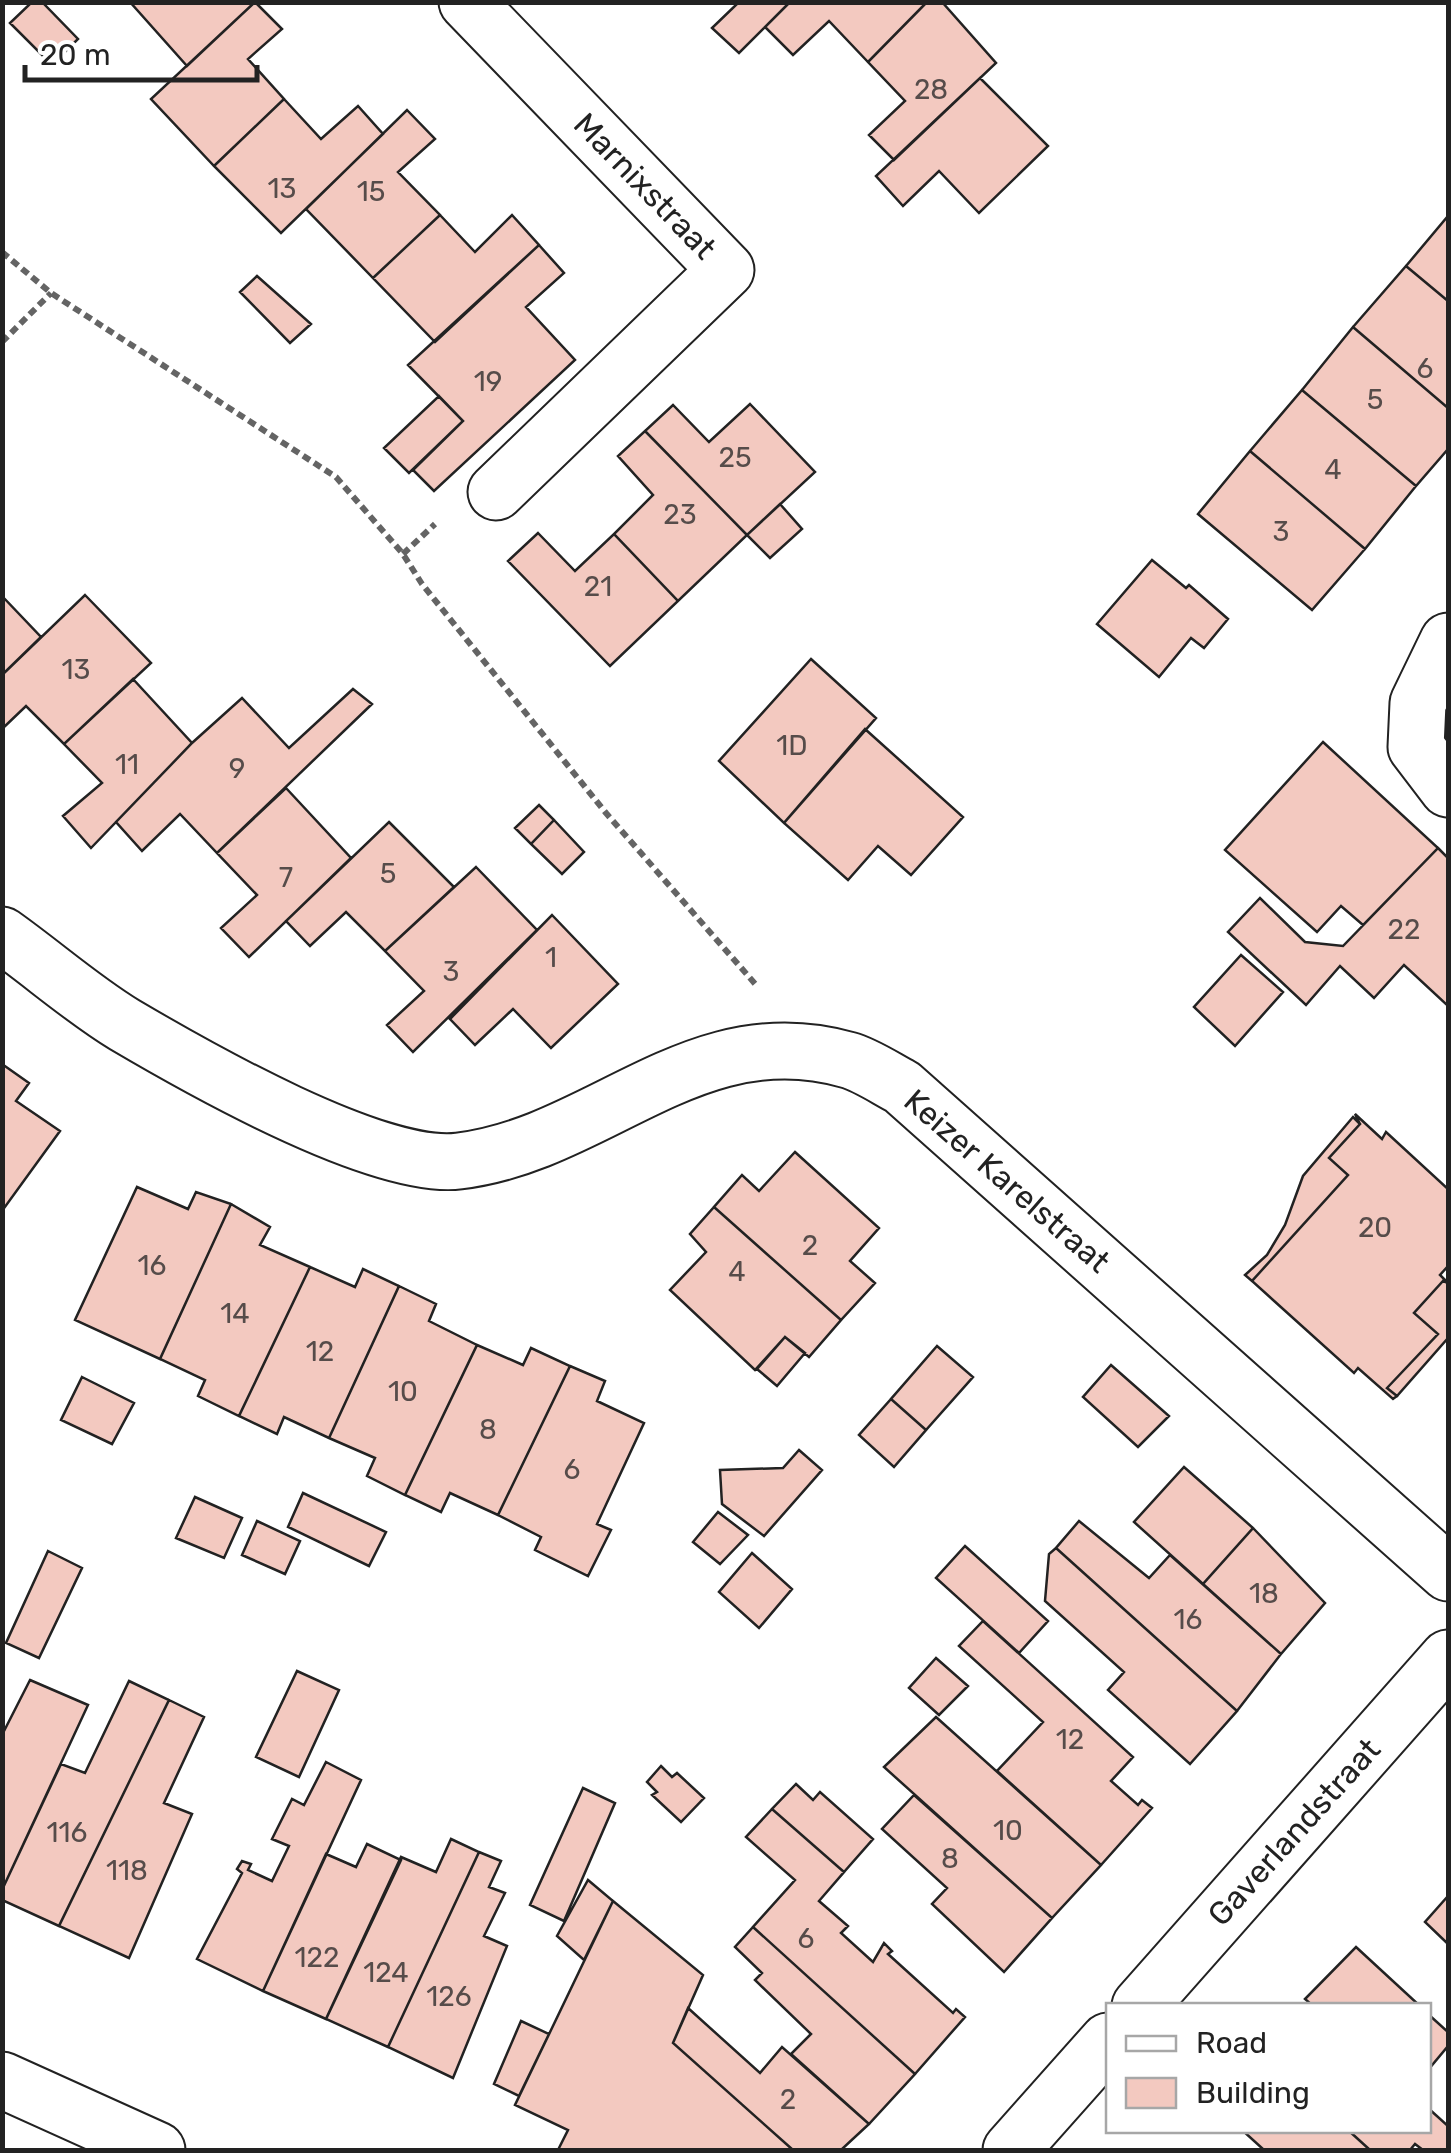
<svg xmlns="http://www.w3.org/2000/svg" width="1451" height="2153" viewBox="0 0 1451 2153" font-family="Rubik,sans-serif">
<rect width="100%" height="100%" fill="#fff"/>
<path fill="#f3c9c0" stroke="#222" stroke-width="2.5" d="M32 2H42L78 39 52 65 10 23Z
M130 2H255L187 66Z
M255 2 282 29 248 59 284 99 214 166 151 99Z
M739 2H790L739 53 712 28Z
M790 2H927L868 62 829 21 793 55 765 27Z
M927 2H942L996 63 894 160 869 135 905 101 868 62Z
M980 78 1048 146 979 213 939 171 903 206 876 176Z
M284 99 321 139 358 106 383 134 281 233 214 166Z
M407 110 435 139 398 172 440 215 373 278 306 209Z
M440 215 475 252 512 215 539 245 435 342 373 278Z
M1448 216V301L1406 266Z
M539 245 564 273 526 307 575 360 434 491 413 470 463 421 408 365Z
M1406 266 1448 301V408L1353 327Z
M257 276 311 324 290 343 240 292Z
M1353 327 1448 408V449L1416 486 1302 390Z
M1302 390 1416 486 1365 549 1250 451Z
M439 396 463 421 409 473 384 448Z
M750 404 815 472 747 535 645 431 673 405 709 442Z
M645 431 747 535 678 601 614 534 653 495 618 456Z
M1250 451 1365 549 1312 610 1198 514Z
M780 504 802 529 770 558 747 535Z
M538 533 575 571 614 534 678 601 610 666 508 561Z
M1152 560 1186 588 1189 585 1228 619 1204 648 1191 638 1159 677 1097 624Z
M85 595 151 663 64 744 26 706 2 729V675Z
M2 596 41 637 2 675Z
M811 659 876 718 784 823 719 761Z
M133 679 192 743 91 848 63 816 102 783 64 744Z
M353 689 372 704 217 853 180 814 142 851 116 822 192 743 242 698 289 748Z
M865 729 963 817 911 875 878 846 848 880 784 823Z
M1323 742 1438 848 1363 925 1341 906 1317 932 1225 850Z
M286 788 351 858 249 957 221 928 257 895 217 853Z
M539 805 554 820 531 844 515 828Z
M554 820 584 852 562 874 531 844Z
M389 822 454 887 385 951 346 912 310 946 286 921Z
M1438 848 1448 858V1006L1404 965 1374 998 1340 966 1306 1005 1228 932 1260 898 1305 942 1343 946Z
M476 867 537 930 413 1052 387 1025 424 991 385 951Z
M552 915 618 984 551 1048 513 1009 475 1045 450 1019Z
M1241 955 1283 992 1235 1046 1194 1007Z
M2 1064 29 1083 16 1101 60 1131 2 1211Z
M1355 1114 1382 1139 1386 1132 1448 1189V1266L1440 1275 1448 1283 1443 1281 1414 1313 1438 1334 1387 1388 1397 1396 1393 1399 1358 1368 1354 1373 1252 1281 1348 1175 1329 1158 1360 1124Z
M1353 1117 1360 1124 1329 1158 1348 1175 1252 1281 1245 1275 1267 1255 1285 1225 1303 1176Z
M795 1152 879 1228 850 1261 875 1283 841 1320 714 1207 742 1175 759 1191Z
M137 1187 188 1209 196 1192 231 1204 160 1359 75 1320Z
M231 1204 270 1227 260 1245 310 1267 239 1416 198 1396 205 1380 160 1359Z
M714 1207 841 1320 809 1357 785 1337 755 1370 670 1290 706 1252 690 1234Z
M310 1267 355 1287 363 1269 399 1286 329 1438 284 1417 277 1434 239 1416Z
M1443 1281 1448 1283V1338L1397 1396 1387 1388 1438 1334 1414 1313Z
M399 1286 436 1304 429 1321 477 1345 405 1495 367 1476 375 1458 329 1438Z
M785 1337 805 1353 777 1386 757 1369Z
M477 1345 523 1365 531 1348 570 1366 498 1515 450 1493 441 1512 405 1495Z
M937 1346 973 1377 926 1430 891 1399Z
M1111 1365 1169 1416 1138 1447 1083 1397Z
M570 1366 605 1381 597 1401 644 1423 597 1524 611 1530 588 1576 535 1550 541 1537 498 1515Z
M82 1377 134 1403 112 1444 61 1420Z
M891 1399 926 1430 894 1467 859 1435Z
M799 1450 822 1470 764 1536 722 1504 720 1470 783 1468Z
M1184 1467 1253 1528 1203 1584 1134 1522Z
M303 1493 386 1532 369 1566 288 1527Z
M195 1497 242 1518 224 1558 176 1538Z
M718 1512 748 1535 720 1564 693 1542Z
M257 1521 300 1541 285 1574 242 1555Z
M1079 1521 1149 1578 1170 1555 1281 1654 1237 1711 1056 1548Z
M1253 1528 1325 1603 1281 1654 1203 1584Z
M965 1546 1048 1621 1019 1653 936 1578Z
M1056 1548 1237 1711 1190 1764 1108 1690 1124 1672 1045 1601 1049 1554Z
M48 1551 82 1568 39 1658 6 1643Z
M752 1553 792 1589 759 1628 719 1592Z
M983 1621 1133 1757 1111 1781 1138 1805 1142 1800 1152 1808 1101 1865 997 1771 1043 1722 959 1646Z
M936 1658 968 1686 939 1715 909 1688Z
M297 1671 339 1690 299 1777 256 1757Z
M30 1680 88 1705 2 1890V1735Z
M129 1681 169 1700 59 1926 2 1900V1890L61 1764 85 1773Z
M169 1700 204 1717 164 1803 192 1814 129 1958 59 1926Z
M936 1717 1101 1865 1052 1918 884 1767Z
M326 1762 361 1780 263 1991 197 1959 242 1873 237 1869 242 1861 251 1864 248 1870 272 1881 289 1846 272 1839 292 1799 304 1805Z
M661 1766 672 1777 677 1773 704 1798 681 1822 652 1795 657 1792 647 1782Z
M796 1784 813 1800 820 1792 873 1839 844 1872 772 1809Z
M583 1788 615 1803 564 1921 530 1905Z
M914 1795 1052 1918 1004 1972 932 1904 947 1888 882 1829Z
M772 1809 844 1872 819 1901 848 1926 841 1933 873 1962 884 1943 892 1951 888 1954 953 2013 956 2009 965 2017 915 2074 753 1927 795 1880 746 1837Z
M451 1839 479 1852 388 2047 326 2019 401 1857 436 1872Z
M367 1844 401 1860 326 2019 263 1991 326 1854 356 1867Z
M479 1852 501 1861 489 1887 505 1893 484 1936 507 1946 453 2078 388 2047Z
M588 1880 613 1901 584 1960 557 1936Z
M1448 1896V1944L1425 1922Z
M613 1901 703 1975 673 2043 793 2150H558L568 2130 515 2105Z
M753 1927 915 2074 869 2124 791 2054 811 2034 755 1980 762 1973 735 1947Z
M1356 1947 1420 2006H1313L1305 1999Z
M688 2008 760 2073 782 2047 869 2124 841 2150H793L673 2043Z
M1428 2014 1448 2032V2046L1428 2070Z
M521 2021 549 2034 519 2096 494 2084Z
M1428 2108 1448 2126V2150H1423L1415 2144 1410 2150H1370L1348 2130H1428Z
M1242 2130H1348L1370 2150H1264Z"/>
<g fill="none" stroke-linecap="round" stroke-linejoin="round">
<defs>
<path id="minor" d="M467 2 726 270 496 492
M1448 641 1418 703 1416 747 1448 789
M2 935C43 964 82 999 125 1025 198 1068 378 1171 459 1161 600 1144 695 1016 848 1060 866 1065 885 1078 902 1087L1448 1573"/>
<path id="tertiary" d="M1140 2006 1448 1658
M1011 2150 1108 2041"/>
<path id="secondary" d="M2 2080 157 2150"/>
</defs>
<use href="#minor" stroke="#222" stroke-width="59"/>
<use href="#tertiary" stroke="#222" stroke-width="59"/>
<use href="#secondary" stroke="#222" stroke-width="59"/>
<path stroke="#646464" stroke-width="6" stroke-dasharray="8 5" stroke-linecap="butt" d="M2 252 51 293 336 477 403 554 422 584 606 813 757 986
M2 342 51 293
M403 554 435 524"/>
<use href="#minor" stroke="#fff" stroke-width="55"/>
<use href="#tertiary" stroke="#fff" stroke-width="55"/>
<use href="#secondary" stroke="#fff" stroke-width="55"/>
</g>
<g text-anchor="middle" stroke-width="8" stroke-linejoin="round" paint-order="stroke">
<g font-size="28" fill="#564c4a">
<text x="931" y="99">28</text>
<text x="282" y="198">13</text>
<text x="371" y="201">15</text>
<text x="1425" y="378">6</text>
<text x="488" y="391">19</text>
<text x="1375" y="409">5</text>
<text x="735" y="467">25</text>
<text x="1333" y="479">4</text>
<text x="680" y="524">23</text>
<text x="1281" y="541">3</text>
<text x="598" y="596">21</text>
<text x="76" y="679">13</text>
<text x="792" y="755">1D</text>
<text x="127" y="774">11</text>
<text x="237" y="778">9</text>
<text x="388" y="883">5</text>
<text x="286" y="887">7</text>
<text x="1404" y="939">22</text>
<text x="551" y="967">1</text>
<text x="451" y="981">3</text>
<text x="1375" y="1237">20</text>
<text x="810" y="1255">2</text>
<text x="152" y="1275">16</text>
<text x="737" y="1281">4</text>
<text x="235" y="1323">14</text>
<text x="320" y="1361">12</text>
<text x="403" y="1401">10</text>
<text x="488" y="1439">8</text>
<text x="572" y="1479">6</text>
<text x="1264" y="1603">18</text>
<text x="1188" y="1629">16</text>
<text x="1070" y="1749">12</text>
<text x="1008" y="1840">10</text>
<text x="67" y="1842">116</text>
<text x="950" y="1868">8</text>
<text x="127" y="1880">118</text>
<text x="806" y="1948">6</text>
<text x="317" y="1967">122</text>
<text x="386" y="1982">124</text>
<text x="449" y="2006">126</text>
<text x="788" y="2109">2</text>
</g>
<g font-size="32" fill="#222" stroke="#fff">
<text transform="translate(645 186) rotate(46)" y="11">Marnixstraat</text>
<text transform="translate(1007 1181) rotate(41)" y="11">Keizer Karelstraat</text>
<text transform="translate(1294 1832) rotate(-48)" y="11">Gaverlandstraat</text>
</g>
</g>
<rect width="1451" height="2153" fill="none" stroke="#222222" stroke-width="10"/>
<rect x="1106" y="2003" width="325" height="130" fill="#ffffff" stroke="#a7a7a7" stroke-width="2.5"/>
<rect x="1126" y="2036" width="50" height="15" fill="#ffffff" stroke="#a7a7a7" stroke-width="2.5"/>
<text x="1196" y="2053" font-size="30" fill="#222222">Road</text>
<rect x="1126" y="2078" width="50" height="30" fill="#f3c9c0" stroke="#a7a7a7" stroke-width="2.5"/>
<text x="1196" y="2103" font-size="30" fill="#222222">Building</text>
<path d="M25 65v15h232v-15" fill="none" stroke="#222222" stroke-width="5"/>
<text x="40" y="65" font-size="30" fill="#222222" stroke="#ffffff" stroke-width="8" paint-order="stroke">20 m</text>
</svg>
